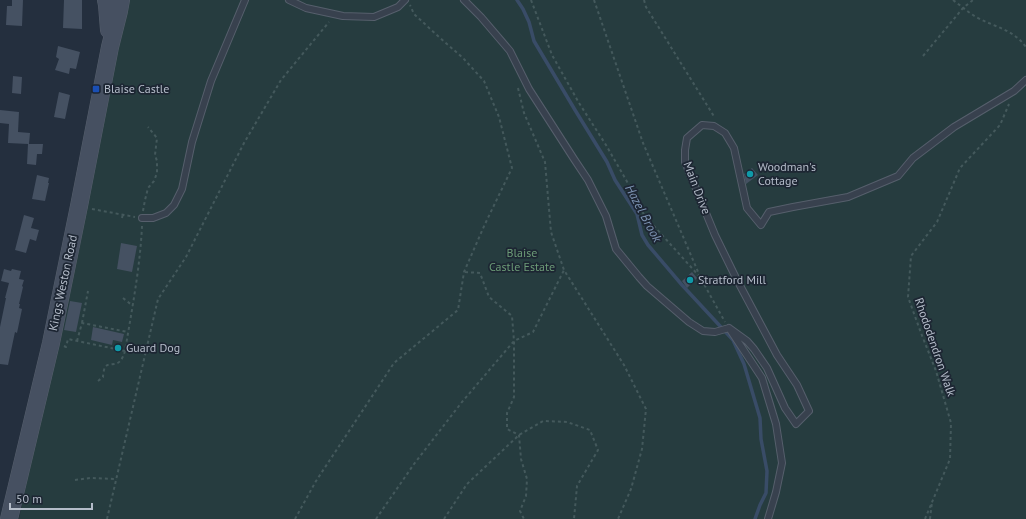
<svg xmlns="http://www.w3.org/2000/svg" width="1026" height="519" viewBox="0 0 1026 519" font-family="'PT Sans',sans-serif">
<rect width="100%" height="100%" fill="#242f3e"/>
<path fill="#263c3f" d="M128 0H1026V519H19Z"/>
<g fill="none" stroke-linecap="round" stroke-linejoin="round">
<path stroke="#394c67" stroke-width="3.5" d="M517 0 523 9 529 22 534 41 575 110 607 162 615 180 637 214 642 235 648 245 682 285 733 340 744 364 760 418 761 439 767 471 766 493 760 505 755 519"/>
</g>
<path fill="#455162" d="M12 0H23L22 26 6 25 7 6H12Z
M64 0H82V29L63 28Z
M58 46 80 52 76 69 70 68 69 74 55 70 59 59 56 57Z
M13 76 22 77 21 94 12 93Z
M59 92 70 95 65 119 54 117Z
M0 110 19 112 18 132 30 133 29 144H43L42 154H37L36 165 27 164 28 144 8 143 9 124 0 123Z
M752 168 758 175 746 184 744 174Z
M37 175 49 178 48 183H49L45 201 32 199Z
M24 215 34 218 31 228 39 230 36 241 30 239 26 253 15 250Z
M121 243 137 246 132 272 117 269Z
M4 269 11 271 12 269 21 271 19 279 24 280 22 286 23 287 19 304H20L19 308 22 309 17 333 15 332 8 365 0 364V327L6 298H5L9 283 1 281Z
M692 272 697 278 687 288 682 281Z
M70 301 82 303 76 332 64 330Z
M93 327 124 334 122 342 113 340 112 345 91 340Z"/>
<g fill="none" stroke-linecap="round" stroke-linejoin="round">
<defs>
<path id="service" d="M289 0 306 8 343 16 374 17 398 7 405 0
M464 0 481 17 510 51 529 89 574 159 588 180 606 216 616 249 639 277 647 286 689 322 703 331 715 332 729 328
M142 218H153L166 213 174 205 182 189 192 142 211 81 245 0
M729 328 747 341 754 349 767 368 785 408 796 424 809 411 797 385 777 355 736 278 715 235 685 162V150L687 138 702 125 714 126 725 133 734 148 747 208 761 225 769 212 793 207 848 197 898 176 913 158 954 127 1014 91 1026 80
M731 331 762 378 776 424 782 463 776 492 768 519"/>
<path id="secondary" d="M106 0 107 5 109 30
M9 519 51 343 79 206 110 47 119 11 121 0"/>
</defs>
<use href="#service" stroke="#565f6c" stroke-width="8"/>
<use href="#secondary" stroke="#565f6c" stroke-width="18"/>
<path stroke="#44595c" stroke-width="2" stroke-dasharray="3 3" stroke-linecap="butt" d="M531 0 552 55 579 103 606 145 633 192 644 215 700 277 725 322
M594 0 643 143 699 274
M644 0 646 7 715 118
M953 0C961 6 968 12 976 17 994 27 1013 29 1026 47
M923 56 963 8 973 0
M518 88 524 113 545 162 551 232 564 270 624 365 646 409 642 449 631 489 618 519
M92 209 135 217
M143 211 145 200 148 188 154 181 157 173V161L155 155 157 138 148 127
M122 218 123 214
M465 272 480 273 489 297 512 316 514 341V397L507 413V429L519 435 521 459 527 479 526 496 520 511 524 519
M123 298 133 306
M82 323 88 291
M77 341 82 323 128 332
M64 346 66 347 68 339 125 351
M98 381 103 377C103 374 104 369 105 367 111 360 119 371 125 351 132 309 140 268 142 226
M75 480 90 478 117 479
M107 519 158 299 186 257 244 143 281 80 329 22
M295 519 316 481 394 363 458 310 464 272 485 224 512 168 499 117 484 81 463 58 439 37 414 14 410 5
M376 519 414 464 462 402 514 341 533 332 564 270
M444 519 467 484 519 435 543 421 567 422 590 430 598 450 577 486 574 519
M925 519 950 459 951 423 936 371 921 333 908 297 911 256 937 222 960 168 1000 125 1009 104
M930 519 932 502"/>
<use href="#service" stroke="#38414e" stroke-width="6"/>
<use href="#secondary" stroke="#465061" stroke-width="17"/>
</g>
<rect fill="#1a4fb4" stroke="#1d2633" stroke-width="1.5" x="92" y="85" width="8" height="8" rx="2"/>
<g fill="#0f9aa8" stroke="#1d2633" stroke-width="1.5">
<circle cx="750" cy="174" r="4"/>
<circle cx="690" cy="280" r="4"/>
<circle cx="118" cy="348" r="4"/>
</g>
<g text-anchor="middle" stroke-width="3.5" stroke-linejoin="round" paint-order="stroke">
<g font-size="12" fill="#b4bcc9" stroke="#1d2633" text-anchor="start">
<text x="104" y="93">Blaise Castle</text>
<text x="758" y="171">Woodman's<tspan x="758" dy="14">Cottage</tspan></text>
<text x="698" y="284">Stratford Mill</text>
<text x="126" y="352">Guard Dog</text>
</g>
<g font-size="12" fill="#b4bcc9" stroke="#1d2633">
<text transform="translate(697 188) rotate(69)" y="4">Main Drive</text>
<text transform="translate(63 283) rotate(-78)" y="4">Kings Weston Road</text>
<text transform="translate(935 347) rotate(71)" y="4">Rhododendron Walk</text>
</g>
<g font-size="12" fill="#6b9a76" stroke="#1d2633">
<text x="522" y="257">Blaise<tspan x="522" dy="14">Castle Estate</tspan></text>
</g>
<g font-size="13" font-style="italic" fill="#7c92b1" stroke="#1d2633">
<text transform="translate(644 213) rotate(62)" y="5">Hazel Brook</text>
</g>
</g>
<path d="M10 503v6h82v-6" fill="none" stroke="#b4bcc9" stroke-width="2"/>
<text x="16" y="503" font-size="12" fill="#b4bcc9" stroke="#1d2633" stroke-width="3" paint-order="stroke">50 m</text>
</svg>
